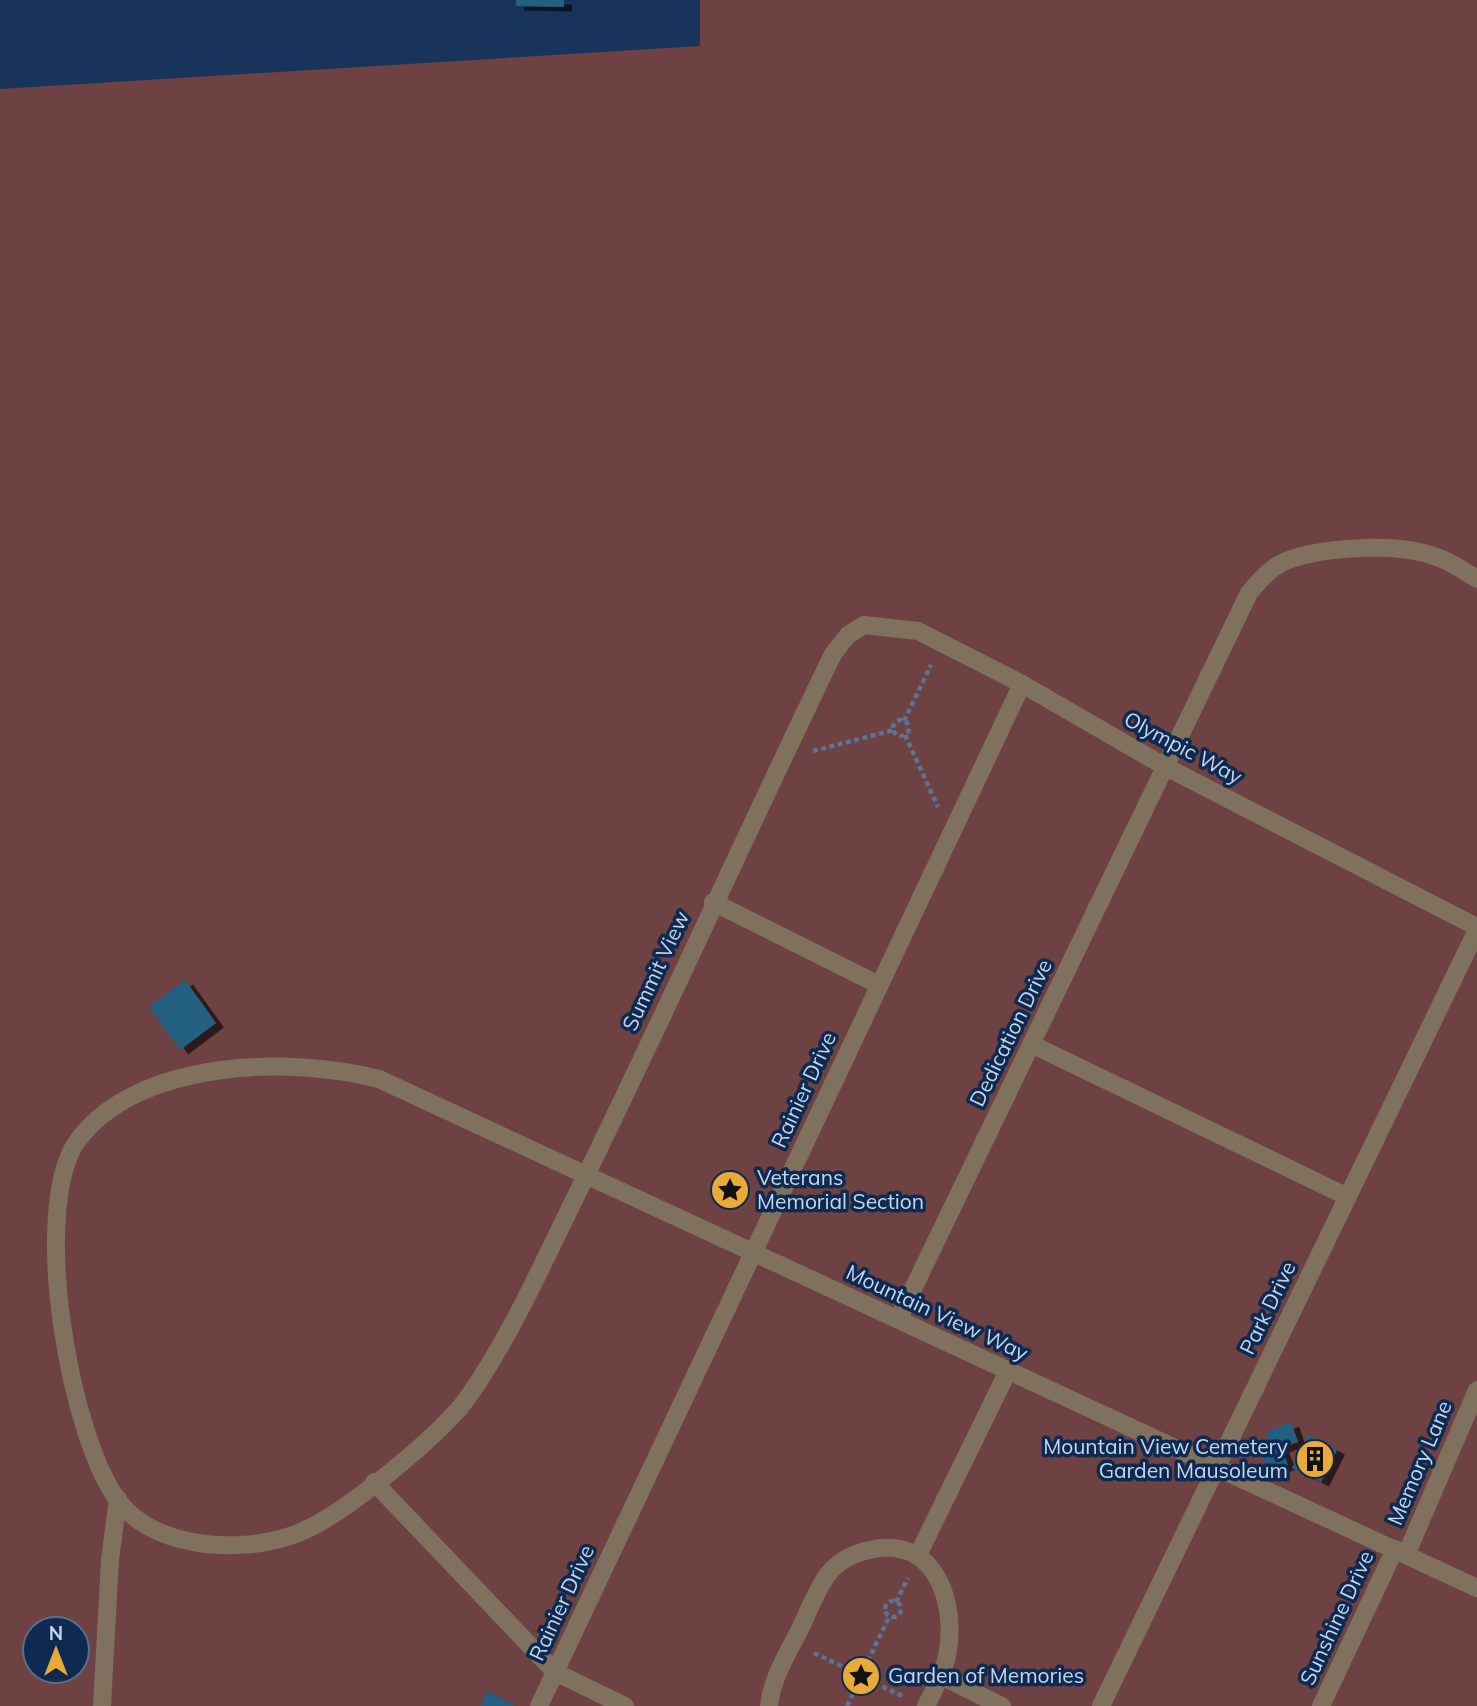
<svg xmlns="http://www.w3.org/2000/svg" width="1477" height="1706" viewBox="0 0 1477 1706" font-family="Mulish,sans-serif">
<defs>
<filter id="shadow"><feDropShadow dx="8" dy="4.5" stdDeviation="0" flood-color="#0009"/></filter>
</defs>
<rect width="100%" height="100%" fill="#18345b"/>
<path fill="#6e4143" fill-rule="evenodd" d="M700 0H1477V1706H0V89L700 46ZM35 1629H77V1671H35Z"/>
<path fill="#235e80" filter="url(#shadow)" d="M516 0H564V7L516 6Z
M185 980 216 1023 180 1050 149 1007Z
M1291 1422 1298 1442 1281 1448 1288 1465 1269 1473 1259 1446 1269 1442 1266 1432Z
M1308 1435 1337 1450 1321 1482 1292 1468Z
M487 1691 516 1706H480Z"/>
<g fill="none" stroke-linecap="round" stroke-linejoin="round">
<path stroke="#5b7394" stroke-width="4.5" stroke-dasharray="5 3.5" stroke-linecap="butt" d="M893 728a8 8 0 1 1 16 0a8 8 0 1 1-16 0Z
M904 721 931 665
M905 735 938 807
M813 751 894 730
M885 1609a8 8 0 1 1 16 0a8 8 0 1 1-16 0Z
M896 1602 908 1578
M814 1653 854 1672
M864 1669 889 1617
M867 1679 904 1697
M847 1706 858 1683 854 1672 864 1669 868 1678 863 1683H858"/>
<path stroke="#7f715d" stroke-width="18" d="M713 902 879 985
M1477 927 1164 766 1022 684 918 631 864 625 848 635 833 654C745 836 663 1019 574 1200 544 1261 516 1324 479 1381 472 1391 465 1403 456 1412 424 1447 345 1513 303 1531 269 1546 223 1549 188 1541 163 1536 137 1524 121 1504 70 1443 29 1206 78 1140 138 1059 291 1056 379 1079 745 1249 1111 1418 1477 1588
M1031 1044 1348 1197
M898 1320 1249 593C1259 581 1271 567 1286 561 1322 547 1387 544 1424 553 1444 558 1460 568 1477 579
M374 1482 555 1672 625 1706
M918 1555 1008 1371
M1406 1555 1477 1390
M941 1676 1002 1706
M102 1706 110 1560 118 1499
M539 1706 1022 684
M769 1706C772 1677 788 1653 801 1627 809 1610 817 1589 828 1574 839 1560 857 1552 874 1549 938 1538 957 1606 947 1656 943 1674 934 1690 926 1706
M1101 1706 1477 930
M1321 1706 1395 1549"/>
</g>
<defs>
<symbol id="sight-disc" viewBox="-11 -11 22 22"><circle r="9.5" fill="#eaaa39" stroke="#0e2a50"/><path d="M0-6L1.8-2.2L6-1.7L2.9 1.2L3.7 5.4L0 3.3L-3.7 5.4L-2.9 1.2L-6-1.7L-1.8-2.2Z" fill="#111"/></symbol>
<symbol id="building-disc" viewBox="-11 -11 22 22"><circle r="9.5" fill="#eaaa39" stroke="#0e2a50"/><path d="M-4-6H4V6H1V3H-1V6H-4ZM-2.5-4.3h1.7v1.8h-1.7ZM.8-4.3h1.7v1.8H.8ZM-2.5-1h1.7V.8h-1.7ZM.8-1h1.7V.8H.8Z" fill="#111"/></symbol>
</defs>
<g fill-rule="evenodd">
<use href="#sight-disc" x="708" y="1168" width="44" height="44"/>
<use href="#building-disc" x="1293" y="1437" width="44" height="44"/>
<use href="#sight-disc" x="839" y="1654" width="44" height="44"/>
</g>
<g text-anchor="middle" stroke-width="7" stroke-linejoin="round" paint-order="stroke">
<g font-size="21" fill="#c4d6ee" stroke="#0e2a50">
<text transform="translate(1183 748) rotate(28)" y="7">Olympic Way</text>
<text transform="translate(656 971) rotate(-65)" y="7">Summit View</text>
<text transform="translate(1011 1033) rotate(-64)" y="7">Dedication Drive</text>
<text transform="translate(804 1090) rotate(-65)" y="7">Rainier Drive</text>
<text transform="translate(1268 1308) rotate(-64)" y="7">Park Drive</text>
<text transform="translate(937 1313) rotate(25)" y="7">Mountain View Way</text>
<text transform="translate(1420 1463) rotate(-67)" y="7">Memory Lane</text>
<text transform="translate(562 1603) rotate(-65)" y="7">Rainier Drive</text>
<text transform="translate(1337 1618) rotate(-65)" y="7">Sunshine Drive</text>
</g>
<g font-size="21" fill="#c4d6ee" stroke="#0e2a50" text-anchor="start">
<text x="757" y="1185">Veterans<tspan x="757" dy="24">Memorial Section</tspan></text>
<text x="1288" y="1454" text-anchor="end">Mountain View Cemetery<tspan x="1288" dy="24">Garden Mausoleum</tspan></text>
<text x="888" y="1683">Garden of Memories</text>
</g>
</g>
<g transform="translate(56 1650)"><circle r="33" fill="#0e2a50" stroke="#576f8f" stroke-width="2"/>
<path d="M0-5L12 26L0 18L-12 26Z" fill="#eaaa39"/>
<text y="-10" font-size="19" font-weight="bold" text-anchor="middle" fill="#c4d6ee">N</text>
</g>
</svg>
